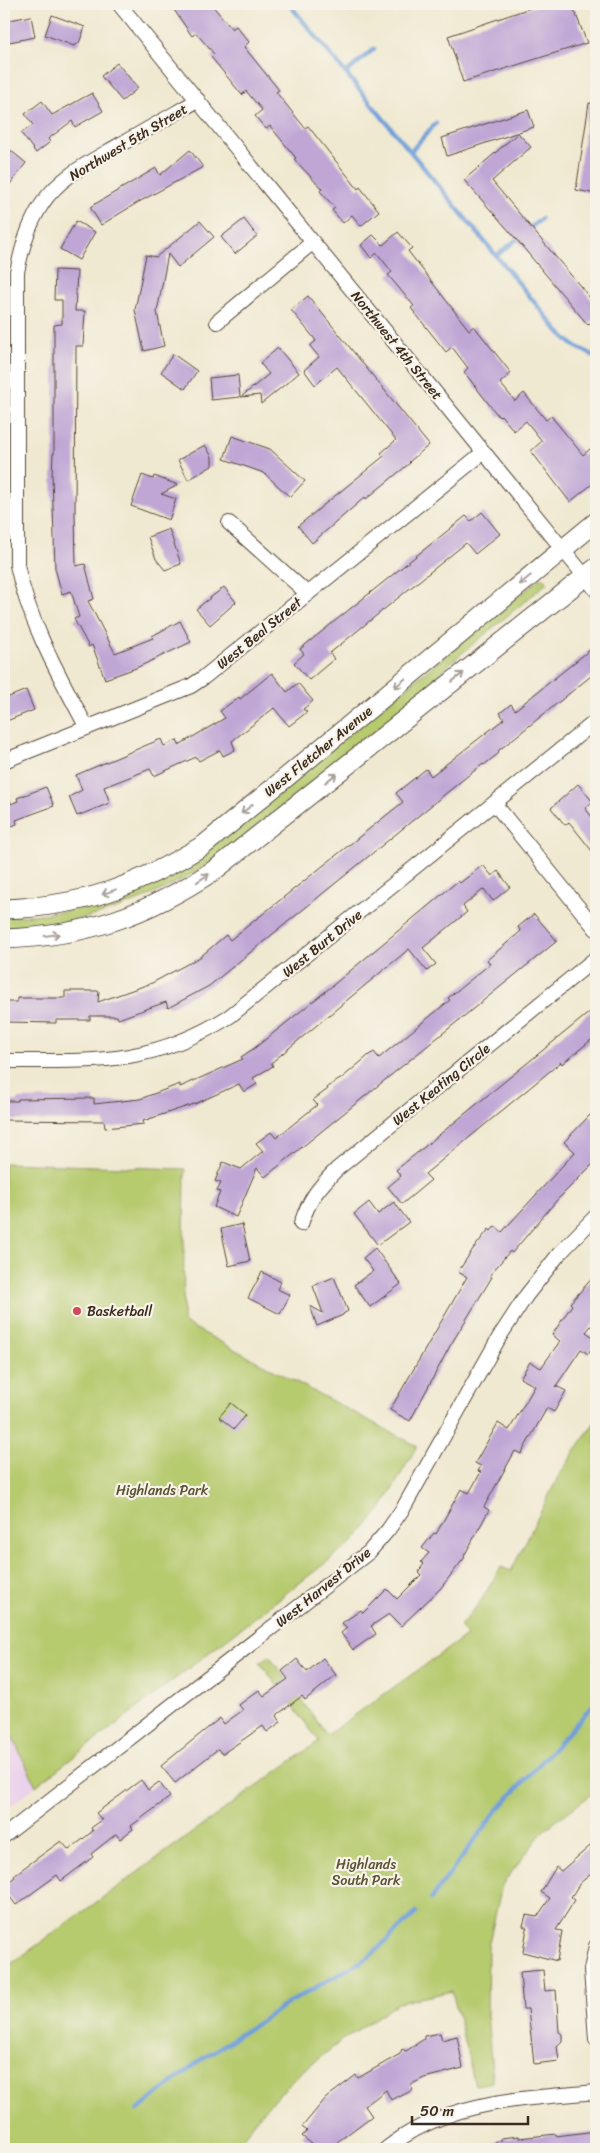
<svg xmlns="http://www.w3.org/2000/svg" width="600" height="2153" viewBox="0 0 600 2153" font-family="Sriracha,sans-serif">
<rect width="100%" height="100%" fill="#f7f3e8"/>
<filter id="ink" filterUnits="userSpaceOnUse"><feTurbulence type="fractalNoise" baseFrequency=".02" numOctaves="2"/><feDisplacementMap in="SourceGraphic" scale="10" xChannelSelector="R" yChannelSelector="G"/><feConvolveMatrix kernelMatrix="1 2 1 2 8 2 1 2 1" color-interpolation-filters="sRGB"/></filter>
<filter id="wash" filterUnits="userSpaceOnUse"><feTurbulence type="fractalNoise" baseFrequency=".0096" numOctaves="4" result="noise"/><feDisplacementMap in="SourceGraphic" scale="20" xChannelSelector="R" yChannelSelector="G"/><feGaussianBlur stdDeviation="1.12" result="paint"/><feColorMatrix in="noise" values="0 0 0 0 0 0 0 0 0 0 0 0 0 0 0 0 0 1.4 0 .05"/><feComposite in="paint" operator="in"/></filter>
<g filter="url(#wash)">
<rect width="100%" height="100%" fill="#f0e9d1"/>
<path fill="#ebd1eb" d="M4 1720 36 1786 4 1811Z"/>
<path fill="#b6ca6e" stroke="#787a46" d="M542 577 547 583 449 664 421 694 222 854C157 900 85 927 4 928V917C79 913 127 901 192 862Z
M4 1163 185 1169 183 1322 417 1446 381 1509 354 1541 36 1786 4 1720Z
M596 1420V1791L544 1830 502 1885 488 1947 487 2015 493 2082 475 2085 452 1991 398 2003 348 2036 301 2072 261 2113 235 2149H4V1969L319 1741 260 1663 269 1656 327 1735 467 1635 460 1626 480 1602 501 1567 511 1571 558 1477Z"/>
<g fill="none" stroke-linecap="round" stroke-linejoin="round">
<path stroke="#709fd9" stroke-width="4.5" d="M289 4 559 332 573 345 596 357
M347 72 374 49
M411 151 436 123
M526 231 541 219
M496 256 521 236
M431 1899 494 1814 596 1702
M138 2110 202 2059 287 2004 369 1957 416 1913"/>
</g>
<g id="blocks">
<path fill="#bfa6d5" d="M170 4H211L232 29 236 26 249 42 244 47 279 90 276 92 305 128 308 126 358 189 360 187 379 211 361 226 352 215 343 223 332 210 335 208 320 191 322 189 294 159 296 158 270 126 266 129 255 116 262 110 246 91 242 95 211 57 214 54 196 33 192 36Z
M542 4H572L587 43 463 82 448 36Z
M52 15 85 27 79 43 74 46 45 35Z
M31 16 35 37 4 43V21Z
M117 63 138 88 122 101 101 76Z
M92 93 103 111 75 127 72 121 48 139 50 142 36 153 21 133 33 125 25 114 42 101 52 115Z
M589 103H596V194L576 190Z
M528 110 534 127 447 156 442 138Z
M518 133 531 147 492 181 596 305V317L588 325 511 233 464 180Z
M4 145 26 163 4 192Z
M190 150 203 167 137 203 101 225 90 207 156 168 160 175Z
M244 219 257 236 235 254 221 237Z
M76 221 95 232 79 260 60 249Z
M200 221 214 237 178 267 168 254 157 312 164 346 144 351 135 310 146 255 156 257Z
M398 232 412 248 408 251 469 330 474 326 511 373 500 383 515 401 524 393 546 420 551 416 583 455 596 444V481L570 502 531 451 542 441 526 421 514 431 501 415 499 417 464 372 468 368 452 347 446 352 411 308 414 306 388 275 392 272 377 253 371 258 361 245 373 235 383 245Z
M55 270 77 271 75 311H85L83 346H76L75 514 76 566 85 564 94 599 88 601 115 653 153 638 152 636 180 621 191 642 136 668 105 679 92 645 89 647 74 619 79 617 71 591 62 594 55 568 52 475 53 454H54V325L62 324V300H54Z
M308 296 429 445 409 462 410 463 366 499 365 497 312 543 298 526 384 456 381 453 396 440 337 367 315 385 304 370 319 357 310 346 316 341 314 338 291 310Z
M278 348 299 373 261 404 260 395 241 397 269 374 260 363Z
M173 354 197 371 185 389 161 372Z
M238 375 240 397 211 400 209 378Z
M232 436 270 449 305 481 290 497 264 473 224 459Z
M205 445 212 457V466L188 480 178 460Z
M142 475 153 479 154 476 178 485 161 494 176 499 169 520 131 506Z
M482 512 500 534 475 554 466 543 330 653 334 659 309 680 294 663 304 654 300 649 466 516 471 521Z
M169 529 181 564 165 570 156 559 148 537Z
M224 587 236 602 210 625 196 609Z
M596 645V672L498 751 499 753 484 765 483 764 460 782 209 986 168 1008 166 1002 118 1019 117 1016H90V1020H56V1023L4 1022V1002H17V998H65V991H99L98 1002 152 983 200 957 226 935 230 940 403 802 396 793 426 769 431 776 504 719 500 713 511 704 515 710Z
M272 673 287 692 298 683 313 701 303 709 307 712 289 726 274 708 232 741 235 750 223 756 220 750 199 761 196 757 154 776 150 769 104 787 110 803 77 816 69 797 82 790 76 775 161 739 164 746 177 740 179 745 225 718 220 711 239 697 240 699Z
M26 690 34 710 4 722V699Z
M578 784 593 802 585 808 596 822V856L569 822 565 825 551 808Z
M46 787 54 806 16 820 17 824 4 829V790H7L11 804 18 801 17 798Z
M483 865 492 876 498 871 510 887 493 901 484 889 463 906 467 912 423 948 436 964 427 971 409 949 271 1063 273 1066 253 1078 257 1084 244 1092 239 1084 197 1103 143 1121 144 1124 105 1128 104 1121 4 1120V1101H18V1099L94 1098V1104L140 1099 180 1084V1087L243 1059 241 1057 256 1047 326 991 458 881 460 883Z
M534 914 557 941 265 1177 257 1168 236 1217 214 1207 220 1192 217 1191 221 1183 215 1181 223 1162 241 1169 263 1151 256 1143 271 1132 276 1138 317 1105 313 1100 328 1089 327 1087 342 1078 369 1055 374 1052 379 1058 450 1000 448 998 490 964 487 960 521 931 518 927Z
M596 1007V1036L562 1064 561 1062 425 1174 431 1180 402 1204 388 1187 401 1176 396 1170Z
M590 1115 596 1121V1161L557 1200 512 1253 510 1251 489 1276 492 1277 450 1346 410 1421 390 1410 467 1277 458 1272 473 1249 489 1229 491 1231 495 1226 502 1232 575 1152 564 1142Z
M369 1202 378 1214 394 1202 409 1222 378 1245 354 1214Z
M242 1224 250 1261 229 1266 221 1229Z
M375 1248 401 1284 370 1307 354 1285 373 1271 363 1258Z
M262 1272 281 1282 277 1289 290 1295 280 1314 248 1298Z
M596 1274V1320L586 1332 596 1339V1341L588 1354 581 1349 556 1386 566 1391 554 1412 547 1408 521 1454 515 1451 484 1507 489 1510 464 1556 465 1557 440 1589 401 1626 389 1614 371 1626 376 1634 353 1650 341 1633 347 1628 342 1623 361 1610 363 1613 387 1589 397 1599 421 1575 418 1572 424 1564 421 1562 429 1553 422 1548 434 1533 436 1534 461 1489 469 1493 481 1472 478 1471 481 1466 475 1463 498 1423 509 1430 535 1386 520 1378 530 1362 541 1368 560 1341 552 1335 572 1305 570 1303Z
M334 1277 348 1311 343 1314V1315L317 1326 310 1306 323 1313 313 1286Z
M231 1403 246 1415 234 1429 219 1417Z
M323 1658 336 1675 305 1700 302 1696 278 1714 277 1716 281 1722 267 1732 263 1726 222 1754 218 1749 175 1783 161 1766 220 1718 224 1724 243 1710 239 1705 259 1690 264 1696 288 1679 282 1671 297 1659 307 1672Z
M141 1780 148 1790 159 1782 170 1797 131 1826 133 1829 120 1839 116 1834 91 1854 93 1857 61 1881 57 1875 16 1905 4 1889V1886L15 1877 14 1875 61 1841 69 1850 93 1831 91 1828 102 1820 96 1813Z
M596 1841V1870L580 1883 571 1897 575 1900 556 1930 562 1931 557 1961 523 1952 527 1928 523 1926 526 1915 537 1917 550 1898 541 1892 556 1867 561 1871Z
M543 1970 545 1991 556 1990 559 2032 562 2034V2041L557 2046 559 2061 534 2064 528 2009H523L520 1972Z
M440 2033 442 2040 457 2036 463 2068 424 2078 410 2085 413 2090 399 2097 398 2096 391 2100 386 2090 365 2106 372 2116 336 2143 343 2149H318L302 2136 307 2131 302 2127 326 2098 356 2075 358 2078 400 2054 402 2049 406 2051 424 2039V2036Z
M596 2131V2149H496V2141H501V2138L519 2136V2138L556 2134V2136Z"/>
</g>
</g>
<g filter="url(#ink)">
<use href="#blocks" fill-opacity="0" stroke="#564739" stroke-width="1"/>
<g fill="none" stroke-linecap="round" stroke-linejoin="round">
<defs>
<path id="street" d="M119 4 596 590
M217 322 313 242
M229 523 308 594
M87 728C59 675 29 623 17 565V272C22 248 28 225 42 204 60 176 94 160 121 144 147 130 172 115 198 100
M4 761 191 686 203 678 484 452
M494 803 596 929
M4 1061C93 1061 151 1066 230 1016L596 721
M301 1224C309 1199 319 1187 337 1169L596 958
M4 1836 369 1552 388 1530 404 1507 500 1336 526 1296 559 1254 596 1216
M596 1946 591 1970 596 2039
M386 2149C446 2100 523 2099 596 2092"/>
<path id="secondary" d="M4 909C86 906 134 887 204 845L596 522
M4 939C88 936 147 915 216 869L596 568"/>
</defs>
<use href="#street" stroke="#564739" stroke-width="16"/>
<use href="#secondary" stroke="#564739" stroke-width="21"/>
<use href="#street" stroke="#fff" stroke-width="14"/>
<use href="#secondary" stroke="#fff" stroke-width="19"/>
</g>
<defs><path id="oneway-shaft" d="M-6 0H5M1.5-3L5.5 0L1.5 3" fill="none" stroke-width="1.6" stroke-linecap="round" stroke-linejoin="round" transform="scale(1.25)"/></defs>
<g stroke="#a79f9a">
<use href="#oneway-shaft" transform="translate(525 580) rotate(141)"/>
<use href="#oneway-shaft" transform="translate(458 677) rotate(-38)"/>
<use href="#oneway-shaft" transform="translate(400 683) rotate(141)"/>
<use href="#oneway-shaft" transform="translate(331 778) rotate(-38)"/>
<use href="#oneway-shaft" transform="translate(247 809) rotate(141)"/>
<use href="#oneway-shaft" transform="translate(203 878) rotate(-34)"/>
<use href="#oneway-shaft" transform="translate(109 892) rotate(160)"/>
<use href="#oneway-shaft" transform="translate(52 935) rotate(-8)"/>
</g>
</g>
<circle fill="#d1495b" stroke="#f7f3e8" stroke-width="2" cx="77" cy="1311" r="5"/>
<g text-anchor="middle" stroke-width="4.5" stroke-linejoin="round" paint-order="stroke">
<g font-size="14" fill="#3b2a1e" stroke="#f7f3e8">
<text transform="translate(128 142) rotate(-31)" y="5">Northwest 5th Street</text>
<text transform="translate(397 345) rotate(51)" y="5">Northwest 4th Street</text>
<text transform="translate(259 633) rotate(-39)" y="5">West Beal Street</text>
<text transform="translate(318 751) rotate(-39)" y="5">West Fletcher Avenue</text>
<text transform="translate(322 943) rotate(-39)" y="5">West Burt Drive</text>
<text transform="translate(441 1084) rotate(-39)" y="5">West Keating Circle</text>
<text transform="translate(323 1587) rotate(-39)" y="5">West Harvest Drive</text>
</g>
<g font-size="14" fill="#3b2a1e" stroke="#f7f3e8" text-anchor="start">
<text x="87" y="1316">Basketball</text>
</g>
<g font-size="14" fill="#5a5232" stroke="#f7f3e8">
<text x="162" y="1495">Highlands Park</text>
<text x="366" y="1869">Highlands<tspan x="366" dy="16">South Park</tspan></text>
</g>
</g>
<rect width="600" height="2153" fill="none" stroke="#f7f3e8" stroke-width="20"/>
<path d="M412 2116v8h116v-8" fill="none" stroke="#3b2a1e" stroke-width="2.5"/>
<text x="420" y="2116" font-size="15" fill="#3b2a1e" stroke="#f7f3e8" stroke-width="4" paint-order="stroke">50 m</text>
</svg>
